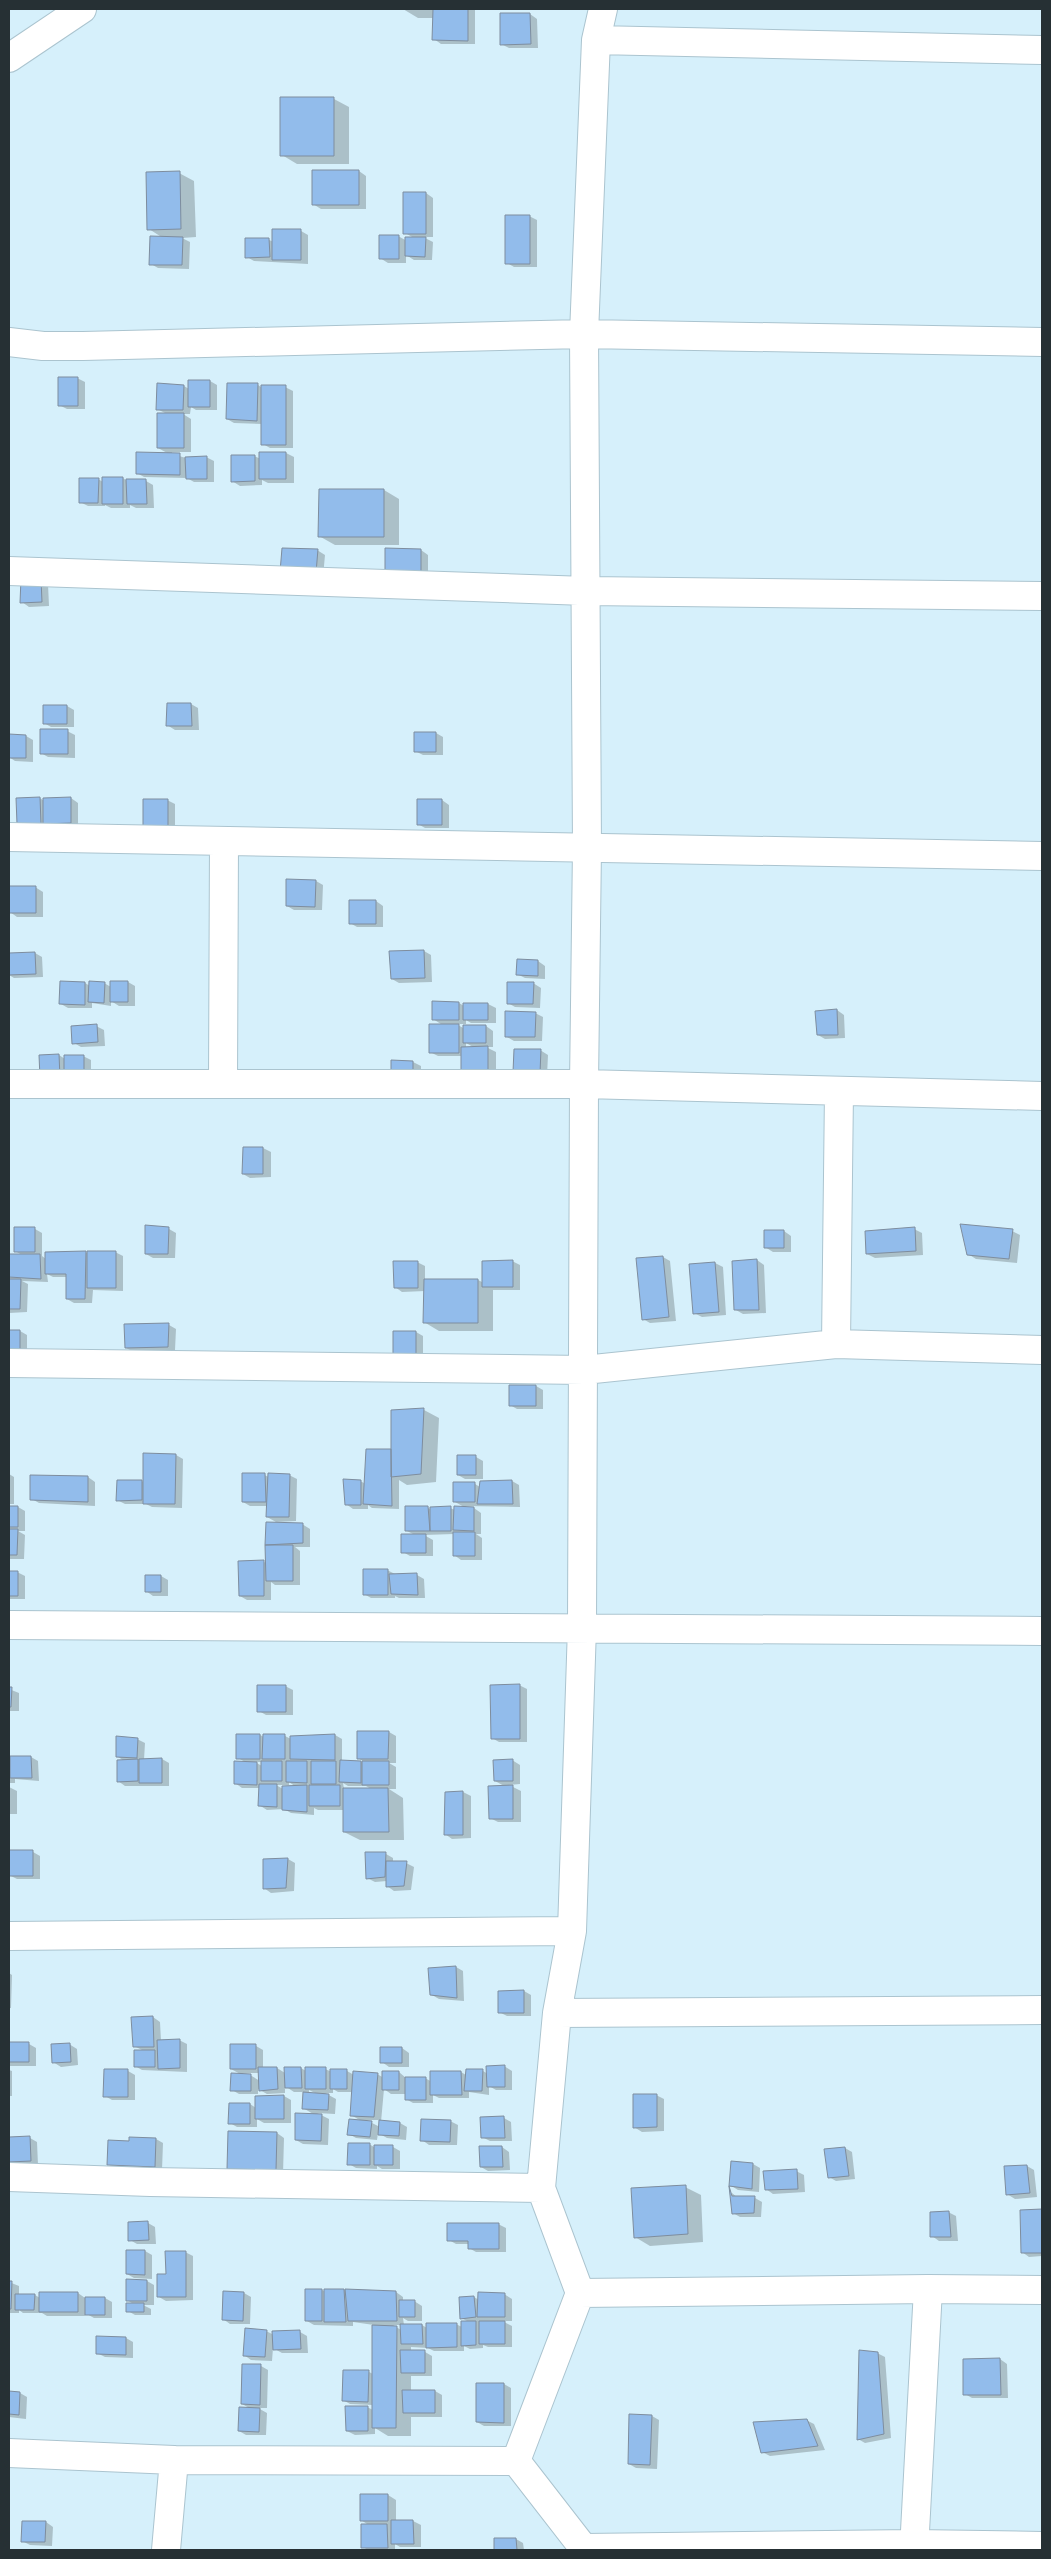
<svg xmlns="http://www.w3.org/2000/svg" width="1051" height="2559" viewBox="0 0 1051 2559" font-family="'Space Grotesk',sans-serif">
<rect width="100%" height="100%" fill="#d6f0fb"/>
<path fill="#0003" fill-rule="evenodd" d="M403 9H475V44H441L434 39V18H418Z
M530 14 537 19 538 48H509L501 44Z
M282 99H334L349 107V164H297L282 155Z
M313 171H359L366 176V209H321L313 204Z
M179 173 194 181 196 237 182 238 190 242 189 269 158 268 151 264 163 238 149 229Z
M426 193 433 198V237H423L433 242 432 260H414L406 255V263H388L380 258 398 236 407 241 414 238 405 233Z
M529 216 537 220V267H514L507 263Z
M301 231 308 235V264L254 261 247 257 269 240 274 242Z
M77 378 85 382V409H67L59 405Z
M210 381 217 385V410H196L191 407 190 414H183L191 419V452H172V454L186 458 206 457 214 461V482H194L187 478 144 477 137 473 169 454 158 448 167 414 157 409 158 385 184 386 189 389Z
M258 385 261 387H285L293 391V448H270L263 444V424L234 423 227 419Z
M261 453H286L294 457V483H268L262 480V485L240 486 232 481 254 456 261 459Z
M123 478 127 481H146L153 485 154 508H136L130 505V508H111L105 505V506H88L80 502 98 479 103 482Z
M320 490H384L399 499V545H335L319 536Z
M317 550 325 555 323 577 289 576Z
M386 550H421L428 555V577Z
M22 579 48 584 49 606 29 607 22 602Z
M191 704 198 708 199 730H175L167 725Z
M67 706 74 710V727H51L44 723Z
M67 731 75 735V758L48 757 41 753Z
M415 733H436L443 737V755H423L415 751Z
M9 736H26L33 740V762L15 761 9 757Z
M40 798 44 801 71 798 78 803V827L25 828Z
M167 800 175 804V830H152Z
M442 800 449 805V828H425L418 824Z
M316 881 323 885 322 910H294L287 906Z
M35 887 43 892V917H17L10 912Z
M376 901 383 906V927H357L350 923Z
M424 951 431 955 432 982 399 983 392 979Z
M35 953 42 957 43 977 14 978 9 975V954Z
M518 960 538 961 545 966V979L525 978 517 974Z
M111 982H128L135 986V1006H119L111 1001V1006L92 1003V1008H68L61 1004 85 983 90 986 104 983 111 987Z
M533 983 541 988 540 1008 515 1007 508 1003Z
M433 1002 459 1003 464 1006 488 1004 496 1008V1023H471L466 1020V1024H456L465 1029V1026H486L493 1031V1047H486L496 1052V1076L462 1056H438L430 1052 444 1026 433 1019ZM466 1043 475 1048H466Z
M837 1010 844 1015 845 1038 825 1039 818 1035Z
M535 1013 543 1017 542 1041H514L507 1037Z
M96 1026 104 1030 105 1046 81 1047 74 1043Z
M540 1050 548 1055 547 1076H522Z
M59 1055 65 1059 83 1056 91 1060V1079L67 1076 40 1056Z
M392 1062H413L421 1066V1084Z
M244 1148H263L271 1152V1177L250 1178 243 1174Z
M35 1229 42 1233V1256L46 1259V1254L115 1252 123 1256V1291L93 1290 92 1303H74L67 1299V1277H53L47 1274 48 1282 22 1281 28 1284 27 1312 9 1313V1256L22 1255 15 1251Z
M169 1229 176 1233 175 1258H153L146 1254Z
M914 1229 922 1233 923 1255 875 1258 867 1254Z
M765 1231H784L791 1236V1252H773L765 1247Z
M1012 1231 1020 1235 1017 1263 976 1259 968 1254Z
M663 1257 670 1261 676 1321 650 1323 643 1319Z
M757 1260 764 1265 766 1313 743 1314 736 1310 733 1262Z
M512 1261 520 1265V1290H493V1331H439L424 1322 425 1291 402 1292 395 1287 417 1262 425 1266V1280H478L484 1283Z
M715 1263 723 1267 726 1315 702 1317 694 1313 690 1265Z
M169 1325 176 1329 175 1350 134 1352 126 1348Z
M9 1331H20L27 1335V1354H9Z
M416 1332 423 1336V1359H401Z
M510 1386H536L543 1390V1409H517L510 1405Z
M424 1410 439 1418 436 1482 407 1485 399 1480V1509L372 1508 368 1505V1509H353L346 1504 360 1481 366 1484 392 1450V1411Z
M144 1455H176L183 1459 182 1508 152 1507 146 1504H125L117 1500 142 1481 144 1483Z
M476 1457 483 1461V1479H465L458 1475Z
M9 1474 14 1477V1504H9Z
M264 1475 269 1477 289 1475 297 1479 296 1521 276 1522 267 1517 268 1506H250L243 1502Z
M88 1477 95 1482V1506L39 1503 32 1499Z
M512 1481 519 1485 520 1507 466 1506V1508H474L481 1513V1534H476L482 1538V1560H461L454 1555V1534L424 1535 433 1540V1556H410L403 1552 415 1535 407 1531 428 1508 432 1510 450 1508 455 1510 466 1508 455 1502 475 1484 480 1487Z
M9 1507H18L25 1511V1531H18L25 1535 24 1559H9Z
M267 1523 302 1524 310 1529V1547H295L300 1551V1585H275L271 1582V1600H247L240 1596 264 1562 267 1564Z
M387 1570 395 1574 417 1575 424 1579 425 1598H399L395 1596V1598H371L364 1594Z
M9 1572H17L25 1576V1599H9Z
M146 1576H161L168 1580V1596H153L146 1591Z
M519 1685 527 1689V1742H499L492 1738Z
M285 1686 293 1690V1715H266L259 1711Z
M9 1689 19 1693V1711H9Z
M389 1732 396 1736V1763H389L396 1767V1789H389L403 1798 404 1840H360L344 1832V1810H318L314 1808V1815L291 1813 284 1809 267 1810 259 1805 260 1788H242L235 1783 247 1763 238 1758 260 1735 264 1737 285 1736 291 1739 335 1735 342 1739V1761L364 1762 358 1758ZM255 1762H262V1766ZM289 1782 296 1787 283 1789 276 1785H289ZM343 1783 348 1786H366L371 1789H344Z
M137 1739 145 1743 144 1760 162 1759 169 1763V1786H125L118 1781 124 1761 117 1756Z
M31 1757 38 1761 39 1781 15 1779V1783H9V1759Z
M512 1760 520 1765V1784L509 1785 521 1791V1822H498L490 1818 506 1787 495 1781Z
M9 1787 17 1791V1814H9Z
M463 1792 471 1796V1838L452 1839 445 1834 446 1793Z
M33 1852 40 1856V1879H17L9 1875Z
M366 1854H386L393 1858V1862L406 1863 414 1867 411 1890 394 1891 387 1886V1881L375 1882 367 1878Z
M288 1859 295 1863 294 1891 271 1893 264 1888Z
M456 1967 463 1971 464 2001 439 1999 432 1995Z
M9 1973 12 1975 11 2008H9Z
M524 1991 531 1995V2016H507L499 2012Z
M153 2017 160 2022 161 2041 179 2040 187 2044V2072L142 2070 135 2066 144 2051 134 2046 132 2018Z
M9 2043 29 2044 36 2048V2066H9Z
M69 2044 77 2049 78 2065 61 2067 53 2062Z
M256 2046 263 2050V2068H277L285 2073 301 2068 306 2071 325 2069 332 2072 347 2071 354 2075 377 2074 384 2078 399 2072 406 2078H425L432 2082V2073L461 2072 466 2075 483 2071 488 2074 504 2066 512 2071V2090H496L489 2086V2095L469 2092V2098H439L433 2095V2103H413L406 2099V2094H391L384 2089 381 2122 400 2123 407 2127 406 2140 387 2138 378 2133 377 2140 356 2138 349 2134 363 2122 351 2115 353 2092H338L333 2089V2093H325L336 2099 335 2114 317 2113 329 2119 328 2145 303 2144 296 2140 315 2115 303 2108 304 2092H294L285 2086V2093L267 2094 258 2089V2094H239L232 2090 242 2075 231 2069ZM243 2073H260V2081L250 2075H243ZM309 2090 317 2094H309ZM366 2120H380V2127Z
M402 2048 409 2053V2067H389L382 2062Z
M9 2070 12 2071V2096H9Z
M105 2071H128L135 2075V2100H112L105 2096Z
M656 2095 664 2099V2131L642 2132 634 2127Z
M284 2096 291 2100V2123H264L257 2119V2127H237L230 2123 250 2104 256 2108V2097Z
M504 2118 511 2122 512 2141H490L482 2137Z
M450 2121 458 2125 457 2145H429L422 2140Z
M277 2133 284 2138 283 2174 236 2173 228 2169Z
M9 2138H30L37 2142 38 2165H15L9 2162Z
M156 2139 163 2143 162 2170 116 2169 109 2165 130 2142Z
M369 2144 374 2147H393L400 2151V2169H382L377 2166V2169L356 2168 349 2164Z
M502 2147 509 2152 510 2170 488 2171 481 2167Z
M845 2148 852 2152 855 2179 836 2181 829 2177Z
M753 2164 760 2168 759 2192 738 2190 730 2185Z
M1027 2166 1034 2170 1037 2197 1015 2199 1007 2194Z
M796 2171 804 2175 805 2192 773 2194 766 2189Z
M685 2187 701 2195 703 2242 650 2246 635 2237Z
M732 2193 738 2198H755L762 2202 761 2217H740L733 2213Z
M1042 2210V2256L1029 2257 1022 2252 1021 2211Z
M948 2212 956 2216 958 2241H939L932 2236Z
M148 2223 155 2227 156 2244H137L130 2240Z
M498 2224 506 2228V2252H476L469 2248V2244H456L449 2240Z
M145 2251 152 2255V2279L134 2278 127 2274Z
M185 2252 193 2256V2300L166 2301 159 2297 167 2275Z
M147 2281 154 2285V2305H143L151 2309V2315H135L128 2311 135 2305 127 2300Z
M9 2282 19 2286V2295H35L40 2298V2293H78L85 2298H105L112 2302V2318H94L85 2313V2316H47L42 2313H23L19 2310V2313H9Z
M322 2290 326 2292 344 2290 396 2292 403 2297V2301H414L422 2306V2321H408L403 2318 404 2325H422L427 2328 456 2324 462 2327 469 2322 461 2318 474 2297 479 2300 504 2294 512 2299V2321H502L512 2326V2347H488L483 2345V2348L470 2349 464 2346V2351H434L428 2348 411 2347V2352H425L432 2356V2376H411V2392L435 2391 442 2395V2417H411V2436H388L375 2428V2434L355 2435 347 2431 367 2407 373 2410V2405L350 2404 343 2400 369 2372 373 2374 374 2325 353 2322V2326L314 2325 307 2321ZM393 2325H401V2330Z
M244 2293 251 2297 250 2324H230L223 2319Z
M266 2331 274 2335 300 2332 307 2336 308 2353H282L273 2348 272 2361 251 2360 244 2355Z
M126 2338 133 2342V2358L105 2357 97 2353Z
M877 2353 885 2357 891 2438 865 2443 858 2439Z
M1000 2359 1007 2364 1008 2398H972L965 2394Z
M243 2365 261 2366 268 2370 267 2408H258L267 2413 266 2435H246L239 2431 251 2409 242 2404Z
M504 2384 511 2388V2426H484L477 2422Z
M9 2392 20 2393 27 2397 26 2419 9 2417Z
M652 2416 659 2420 657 2469 636 2468 629 2464Z
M806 2420 814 2424 825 2450 770 2456 762 2452Z
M361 2495H388L396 2500V2521H413L421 2525V2547H400L395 2544V2550H368L363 2547 370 2526 361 2520Z
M46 2522 53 2527 52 2546 30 2545 22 2541Z
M516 2539 523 2543 524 2550H496L495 2540Z"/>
<path fill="#92bceb" stroke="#7e8d9e" d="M433 9H468V41L432 40Z
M500 13H530L531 44 500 45Z
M280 97H334V156H280Z
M312 170H359V205H312Z
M180 171 181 229 147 230 146 172Z
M403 192H426V234H403Z
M505 215H530V264H505Z
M272 229H301V260H272Z
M379 235H399V259H379Z
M150 236 183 237 182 265H149Z
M405 237H426L425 257 405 256Z
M245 238H269L270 257 245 258Z
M58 377H78V406H58Z
M188 380H210V407H188Z
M157 383 184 385 183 410H156Z
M227 383H258L257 421 226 419Z
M261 385H286V445H261Z
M157 413H184V448H157Z
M136 452 180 453V475L136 474Z
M259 452H286V479H259Z
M231 455H255V481L231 482Z
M207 456V479H186L185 457Z
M102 477H123V504H102Z
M79 478H99L98 503H79Z
M126 479H146L147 504H127Z
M319 489H384V537H318Z
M282 548 318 549 316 573 280 572Z
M385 548 421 549V573H385Z
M21 578 41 579 42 602 20 603Z
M167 703H191L192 726H166Z
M43 705H67V724H43Z
M40 729H68V754H40Z
M414 732H436V752H414Z
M9 734 26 735V758H9Z
M40 797 41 824H17L16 798Z
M71 797V823L43 824V798Z
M143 799H168V826H143Z
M417 799H442V825H417Z
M286 879 316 880 315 907 286 906Z
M9 886H36V913H9Z
M349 900H376V924H349Z
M424 950 425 978 391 979 389 951Z
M35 952 36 974 9 975V953Z
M517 959 538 960V976L516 975Z
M60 981 85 982V1005L59 1004Z
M89 981 105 982 104 1003 88 1002Z
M110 981H128V1002H110Z
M507 982H534L533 1004H507Z
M432 1001 459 1002V1020H432Z
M463 1003H488V1020H463Z
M837 1009 838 1035H817L815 1011Z
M505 1011 536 1012 535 1037H505Z
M97 1024 98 1042 72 1044 71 1026Z
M429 1024H459V1053H429Z
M463 1025H486V1043H463Z
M488 1046V1072L461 1073V1047Z
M514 1049H541L540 1073 513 1072Z
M59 1054 60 1078H40L39 1055Z
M64 1055H84V1075L64 1076Z
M391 1060 413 1061V1080H391Z
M243 1147H263V1174H242Z
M960 1224 1013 1229 1009 1259 967 1255Z
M145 1225 169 1227 168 1254H145Z
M14 1227H35V1252H14Z
M915 1227 916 1251 866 1254 865 1231Z
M764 1230H784V1248H764Z
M86 1251 85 1299H66V1274H45V1252Z
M87 1251H116V1288H87Z
M9 1254H40L41 1279 9 1277Z
M663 1256 669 1317 642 1320 636 1258Z
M757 1259 759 1310H734L732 1261Z
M513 1260V1287H482V1261Z
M393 1261H418V1288H394Z
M715 1262 719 1312 693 1314 689 1264Z
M9 1279H21L20 1309H9Z
M424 1279H478V1323H423Z
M169 1323 168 1347 125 1348 124 1324Z
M9 1330H20V1350H9Z
M393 1331H416V1355H393Z
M509 1385H536V1406H509Z
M424 1408 421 1474 391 1477V1410Z
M366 1449H391L392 1506 363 1504Z
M143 1453 176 1454 175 1504H143Z
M457 1455H476V1475H457Z
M242 1473H265L266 1502H242Z
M268 1473 290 1474 289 1517H266Z
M30 1475 88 1476V1502L30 1500Z
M343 1479 361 1480V1505H345Z
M117 1480H142V1500L116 1501Z
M512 1480 513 1504H477L480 1481Z
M453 1482H475V1502H453Z
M9 1506H18V1527H9Z
M405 1506H428L430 1531H405Z
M451 1506V1531H430V1507Z
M454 1506 474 1507V1531L453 1530Z
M266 1522 303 1523V1543L265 1545Z
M9 1529H18L17 1555H9Z
M453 1532H475V1556H453Z
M401 1534H426V1553H401Z
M265 1545H293V1581H266Z
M264 1560V1596H239L238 1561Z
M363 1569H388V1595H363Z
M9 1571H18V1596H9Z
M417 1573 418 1595 391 1594 389 1574Z
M145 1575H161V1592H145Z
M520 1684V1739H491L490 1685Z
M257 1685H286V1712H257Z
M9 1687H12L11 1707H9Z
M357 1731H389L388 1759H357Z
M236 1734H260V1759H236Z
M263 1734H285V1759H262Z
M335 1734V1760L290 1759V1736Z
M116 1736 138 1738 137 1758 116 1757Z
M10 1756H31L32 1778H10Z
M162 1758V1783H139V1759Z
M138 1759V1781L117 1782V1760Z
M513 1759V1781H494L493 1760Z
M340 1760 361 1761V1783L339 1782Z
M234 1761 257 1762V1785L234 1784Z
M261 1761H282V1781H261Z
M286 1761H307V1783L286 1782Z
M311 1761H336V1784H311Z
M362 1761H389V1785H362Z
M259 1784H277V1807L258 1806Z
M307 1785V1812L282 1810V1786Z
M309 1785H340V1806H309Z
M513 1785V1819H489L488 1786Z
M343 1788H388L389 1832H343Z
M463 1791V1835H444L445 1792Z
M9 1850H33V1876H9Z
M365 1852H386L385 1877 366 1879Z
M288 1858 286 1888 263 1889V1859Z
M386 1861H407L404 1886 386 1887Z
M456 1966 457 1998 430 1995 428 1968Z
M524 1990V2013H498V1991Z
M153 2016 154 2047H133L131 2017Z
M180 2039V2068L158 2069 157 2040Z
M9 2042H29V2062H9Z
M70 2043 71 2062 52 2063 51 2044Z
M230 2044H256V2069H230Z
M380 2047H402V2063H380Z
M134 2050H155V2067H134Z
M505 2065V2087H487L486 2066Z
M258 2067H277L278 2089 259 2091Z
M284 2067H301L302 2088H285Z
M305 2067H326V2089H305Z
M104 2069H128V2097H103Z
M330 2069H347V2089H330Z
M466 2069H483L482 2091H464Z
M353 2071 378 2073 374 2117 350 2116Z
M382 2071H399V2090H382Z
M430 2071H461L462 2095H430Z
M231 2073 251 2074V2091H230Z
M405 2077H426V2100H405Z
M303 2092 329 2094 328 2110 302 2109Z
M633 2094H657V2127L633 2128Z
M284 2095V2119H255V2096Z
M229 2103H250V2124H228Z
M295 2113 322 2114 321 2141 295 2140Z
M504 2116 505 2138H481L480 2117Z
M349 2119 372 2121 370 2137 347 2135Z
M421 2119 451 2120 450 2142 420 2141Z
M379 2120 400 2122 399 2136 378 2135Z
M228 2131 277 2132 276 2170 227 2169Z
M30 2136 31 2161 9 2162V2137Z
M129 2137 156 2138 155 2167 107 2165 108 2140 129 2141Z
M348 2143H370V2165H347Z
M374 2145H393V2165H374Z
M479 2146H502L503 2167H480Z
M845 2147 849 2176 828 2178 824 2149Z
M731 2161 753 2163 752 2189 729 2186Z
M1027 2165 1030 2193 1006 2195 1004 2166Z
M797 2169 798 2189 765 2190 763 2171Z
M686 2185 688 2234 634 2238 631 2188Z
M729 2186 732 2196H755L754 2213 732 2214Z
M1042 2209V2253H1021L1020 2210Z
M949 2211 951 2237H930V2212Z
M148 2221 149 2240 128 2241V2222Z
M447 2223H499V2249H468V2241H447Z
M126 2250H145V2275L126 2274Z
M165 2251H186V2297H157V2274H166Z
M126 2279 147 2280V2301H126Z
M9 2281H12L11 2309H9Z
M305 2289H322V2321H305Z
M324 2289H344L346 2322H324Z
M345 2289 396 2291 397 2321H348Z
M223 2291 244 2292 243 2321 222 2320Z
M39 2292H78V2312H39Z
M478 2292 505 2293V2317H477Z
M15 2294H35L34 2310H15Z
M474 2296 476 2317 460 2319 459 2297Z
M85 2297H105V2315H85Z
M399 2300H415V2317H399Z
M126 2303H144V2312H126Z
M461 2321H476V2345L461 2346Z
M479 2321H505V2344H479Z
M426 2323H457V2347L426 2348Z
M400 2324H422L423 2344H401Z
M372 2325 397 2326 396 2428H372Z
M245 2328 267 2330 265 2357 243 2356Z
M300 2330 301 2349 273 2350 272 2331Z
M96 2336 126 2337V2355L96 2354Z
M400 2350H425V2373H401Z
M859 2350 878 2352 884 2434 857 2440Z
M1000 2358 1001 2395H963V2359Z
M242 2364H261L260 2405 241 2404Z
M343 2370H369L368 2402 342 2401Z
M476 2383H504V2423L476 2422Z
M402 2390H435V2413H403Z
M9 2391 20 2392 19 2415 9 2414Z
M345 2406H368V2431H346Z
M239 2407 260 2408 259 2432 238 2431Z
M629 2414 652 2415 650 2465 628 2464Z
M807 2419 818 2446 761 2453 753 2422Z
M360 2494H388V2521H360Z
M391 2520H413L414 2544H391Z
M22 2521H46L45 2542H21Z
M361 2524H387L388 2548H361Z
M494 2538H516L517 2550H494Z"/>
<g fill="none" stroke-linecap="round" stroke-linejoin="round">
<defs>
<path id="minor" d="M596 40 1042 50
M9 342 43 346H83L584 334 1042 342
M9 571 586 591 1042 596
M9 837 1042 856
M9 1084H584L1042 1096
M223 1084 224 841
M836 1344 839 1091
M9 1363 584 1370 836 1344 1042 1350
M9 1625 1042 1631
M9 1936 572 1931
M557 2013 1042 2010
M9 2177 150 2182 541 2188
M580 2293 928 2289 1042 2290
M9 2453 174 2460 516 2461
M585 2548 914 2544 1042 2546
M166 2550 174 2460
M585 2550 516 2461 580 2293 541 2188 557 2013 572 1931 582 1627 584 1084 587 847 584 334 596 40 603 9
M914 2550 928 2289"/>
<path id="highway" d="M9 58 82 9"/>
</defs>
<use href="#minor" stroke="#abc4cf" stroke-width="30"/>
<use href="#highway" stroke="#abc4cf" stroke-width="30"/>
<use href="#minor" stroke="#fff" stroke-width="28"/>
<use href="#highway" stroke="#fff" stroke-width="28"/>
</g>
<rect width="1051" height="2559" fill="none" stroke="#263034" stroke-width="20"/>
</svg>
